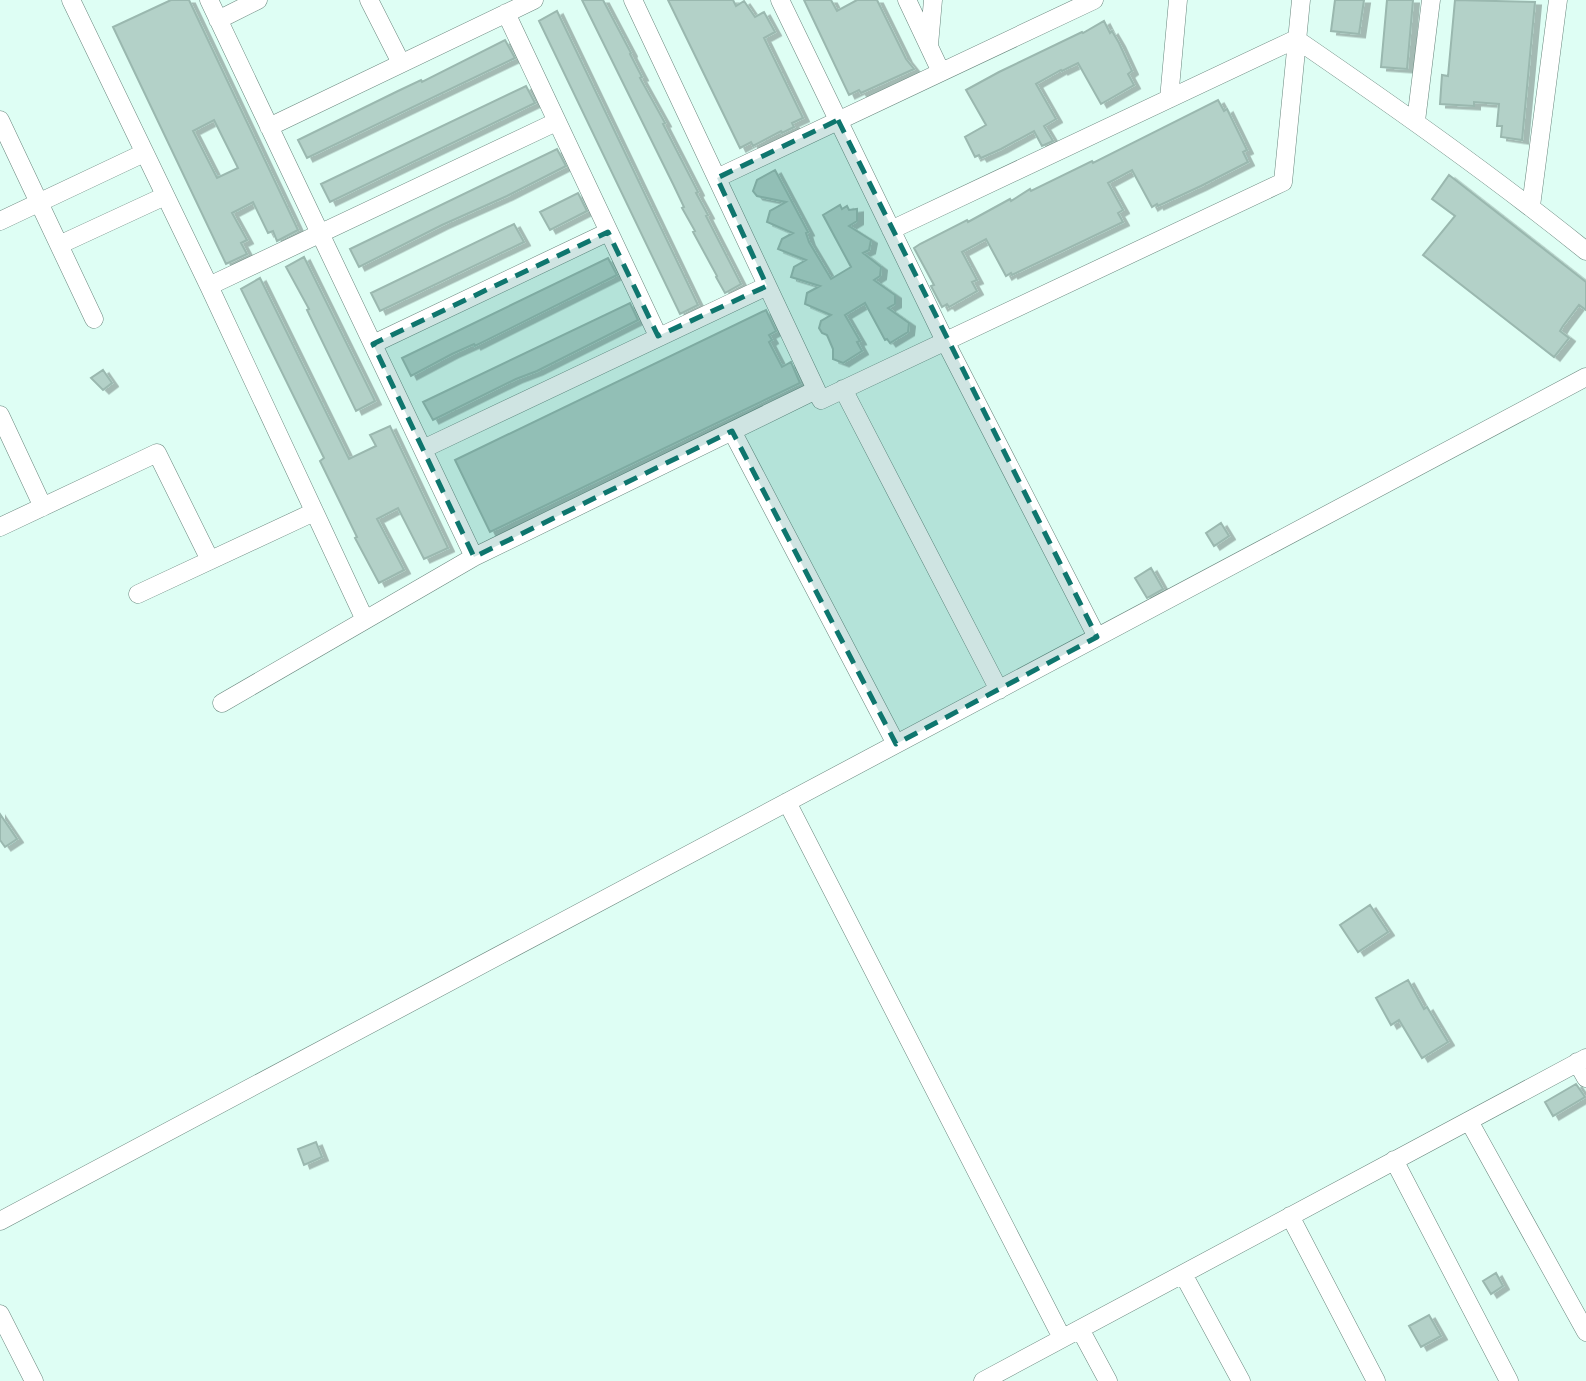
<svg xmlns="http://www.w3.org/2000/svg" width="1586" height="1381" viewBox="0 0 1586 1381" font-family="Karla,sans-serif">
<defs>
<filter id="shadow"><feDropShadow dx="6" dy="3.5" stdDeviation="0" flood-color="#0004"/></filter>
</defs>
<rect width="100%" height="100%" fill="#defef4"/>
<path fill="#b3d1c8" stroke="#9ab8af" stroke-width="2" fill-rule="evenodd" filter="url(#shadow)" d="M171 0H189L298 230 277 241 273 231 268 233 253 202 232 213 247 240 241 243 247 254 226 264 113 27ZM214 120 238 168 217 178 193 131Z
M582 0H603L631 53 630 54 642 77 640 78 665 123 663 124 698 192 696 193 708 215 706 216 741 284 725 293 716 277 717 276 693 232 695 231 682 208 684 207 673 184Z
M668 0H733L736 6 744 1 755 17 764 12 775 32 764 38 803 118 792 123 794 127 782 133 781 131 753 146 751 142 740 148Z
M804 0H831L837 11 857 0H877L906 59 914 69 861 93 859 90 849 95Z
M1335 0H1364L1359 34 1331 31Z
M1387 0H1413L1407 69 1381 67Z
M1455 0 1535 2 1522 140 1501 137 1502 126H1497L1499 104 1474 102V106L1440 104 1442 75 1448 76Z
M557 11 698 305 680 314 539 21Z
M1104 21 1110 33 1112 31 1119 43 1132 71 1128 74 1134 85 1101 104 1078 63 1062 71 1061 70 1036 84 1056 119 1044 126 1053 141 1042 146 1034 131 1001 149 981 158 979 155 975 157 965 137 986 125 966 90 999 72 1082 32 1083 33Z
M505 40 515 58 307 158 298 140 398 91 421 80 422 82Z
M526 86 535 103 330 202 321 184Z
M1218 100 1224 111 1227 109 1247 150 1243 152 1248 162 1201 186 1158 206 1157 204 1152 207 1132 170 1108 183 1123 210 1118 213 1123 222 1012 275 1011 273 1006 276 986 239 962 252 977 280 972 282 977 291 949 307 947 304 942 307 931 286 934 285 914 248 920 244 967 220 968 222 1010 199 1011 201 1030 189 1031 191 1092 161 1093 163Z
M557 149 566 166 507 196 442 225 359 267 350 249Z
M775 170 808 232 806 233 809 242 831 279 851 267 823 215 840 205 842 209 847 206 849 210 857 209V221L849 226 871 240 869 250 863 253 881 267 880 276 874 280 895 295V304L888 308 909 323 908 332 890 343 887 339 885 340 865 303 845 315 860 341 857 342 862 351 843 363 833 359V349L827 335 822 333 819 328 821 321 831 315 805 304 807 293 820 286 791 277 794 267 806 260 778 249 782 239 793 233 767 222 770 211 786 202 757 196 753 191 757 180Z
M1449 175 1586 282V310L1579 305 1563 326 1560 331 1569 338 1554 357 1423 255 1455 216 1432 199Z
M578 193 587 211 550 230 540 212Z
M514 224 524 242 380 311 371 293Z
M304 257 375 401 356 411 307 310 309 309 286 267Z
M608 258 617 275 475 346 474 344 452 354 411 376 402 358Z
M260 278 349 459 376 446 370 435 390 426 448 548 424 559 398 508 377 519 404 570 379 583 355 538 357 537 320 461 324 458 241 289Z
M630 303 638 320 537 371 516 379 433 420 423 402Z
M766 310 776 331 769 335 772 340 769 342 782 367 791 362 800 383 490 532 455 460Z
M103 370 112 383 103 390 91 378Z
M1221 523 1229 536 1214 546 1206 533Z
M1151 568 1163 589 1147 598 1135 578Z
M0 814 17 839 5 847 0 840Z
M1370 905 1388 932 1358 952 1340 925Z
M1408 980 1424 1009 1427 1007 1448 1042 1422 1058 1399 1020 1391 1025 1376 998Z
M1576 1084 1585 1097 1553 1116 1545 1102Z
M316 1142 322 1157 304 1165 298 1149Z
M1496 1273 1503 1286 1491 1294 1483 1281Z
M1429 1315 1441 1336 1421 1347 1409 1326Z"/>
<g fill="none" stroke-linecap="round" stroke-linejoin="round">
<defs>
<path id="minor" d="M71 0 209 286 365 620
M209 0 474 557
M369 0 401 63
M633 0 821 400 1283 182 1301 0
M780 0 945 341 1097 637
M907 0 941 72
M506 13 658 336
M218 20 258 0
M929 45 933 0
M1169 99 1178 0
M0 120 94 319
M1416 121 1431 0
M269 127 534 0
M717 178 1094 0
M1531 206 1558 0
M0 221 144 153
M891 230 1296 39C1395 107 1493 176 1586 251
M59 245 165 196
M209 286 556 122
M373 344 608 232
M843 389 999 690
M0 415 43 507
M732 431 896 744
M423 449 767 286
M0 527 157 453 210 560
M138 594 314 512
M222 703 474 557 816 390
M787 802 1062 1338
M1577 1062 1586 1078
M1469 1121 1586 1332
M1394 1160 1509 1381
M1290 1216 1376 1381
M0 1221 1586 377
M1183 1274 1241 1381
M0 1314 34 1381
M1080 1329 1108 1381
M983 1381 1586 1058"/>
</defs>
<use href="#minor" stroke="#68857c" stroke-width="19"/>
<use href="#minor" stroke="#fff" stroke-width="18"/>
</g>
<path fill="#0f766e" fill-opacity="0.2" stroke="#0f766e" stroke-width="5" stroke-dasharray="14 9" stroke-linejoin="round" d="M838 120 1097 637 896 744 732 431 474 557 373 344 608 232 658 336 767 286 717 178Z"/>
</svg>
